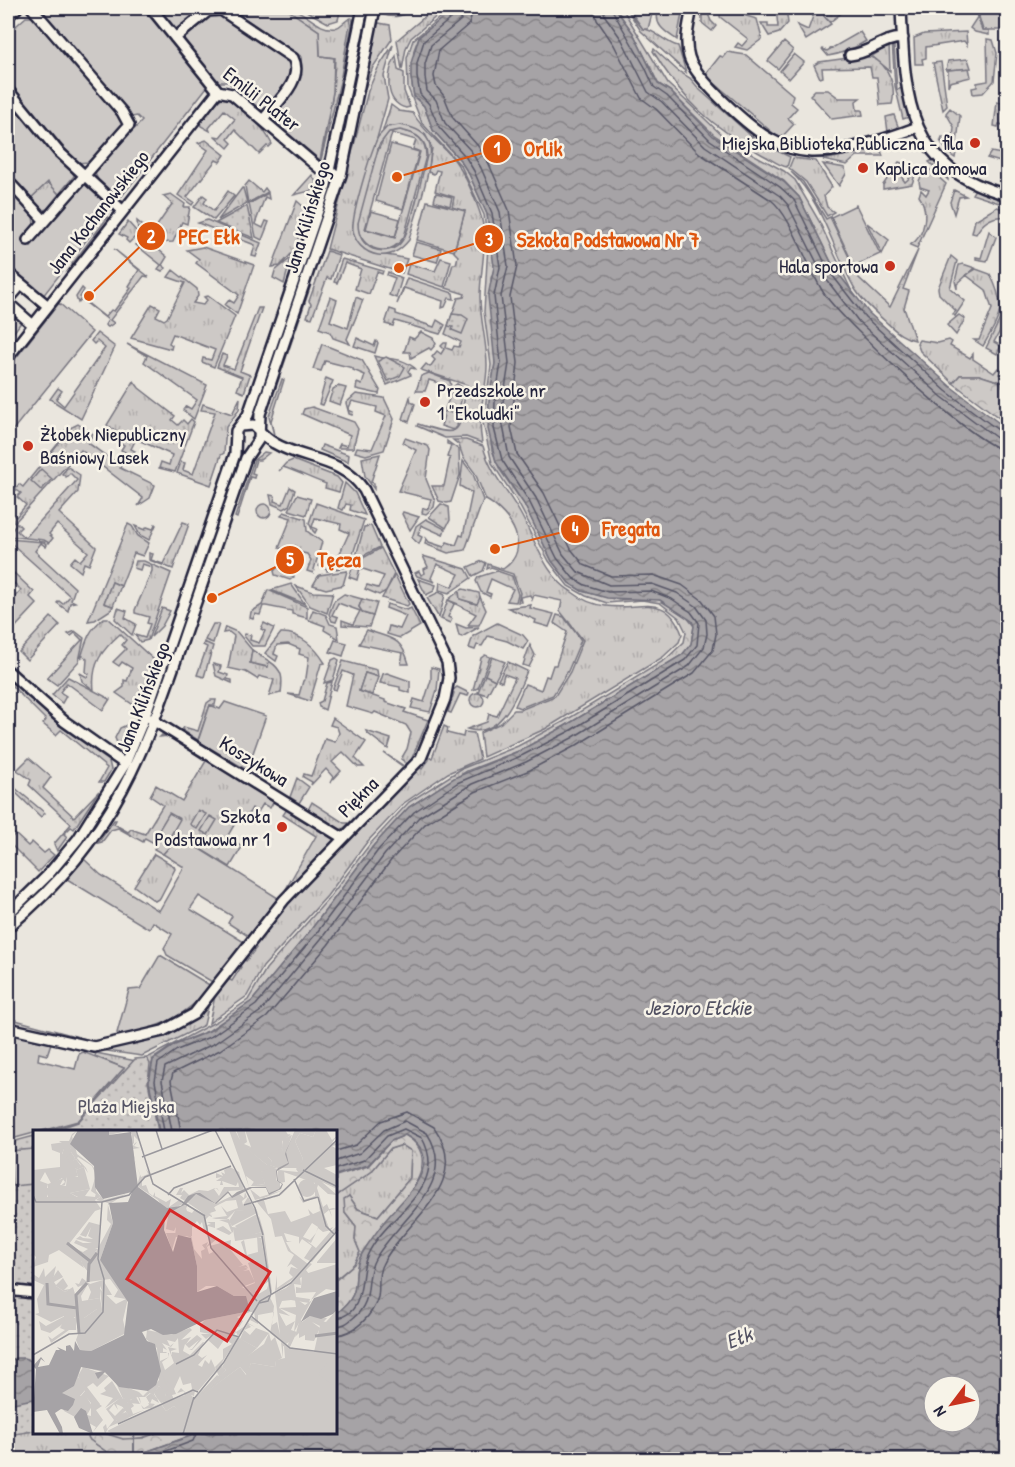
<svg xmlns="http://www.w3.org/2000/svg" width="1015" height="1467" viewBox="0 0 1015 1467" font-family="'Patrick Hand',sans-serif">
<defs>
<pattern id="grass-tufts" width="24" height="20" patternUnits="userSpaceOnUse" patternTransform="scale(1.5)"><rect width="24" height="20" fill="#cdc9c6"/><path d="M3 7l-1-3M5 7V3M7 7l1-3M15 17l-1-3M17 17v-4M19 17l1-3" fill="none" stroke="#b0acab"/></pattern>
<pattern id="forest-crowns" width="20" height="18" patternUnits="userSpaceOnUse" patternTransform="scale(1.5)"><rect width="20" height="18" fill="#cdc9c6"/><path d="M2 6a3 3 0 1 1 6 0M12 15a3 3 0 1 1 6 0" fill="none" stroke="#b0acab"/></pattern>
<pattern id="park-dots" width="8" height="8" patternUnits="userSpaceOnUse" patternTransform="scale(1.5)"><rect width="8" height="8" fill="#cdc9c6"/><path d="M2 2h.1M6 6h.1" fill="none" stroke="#b0acab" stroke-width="1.8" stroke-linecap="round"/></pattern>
<pattern id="water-waves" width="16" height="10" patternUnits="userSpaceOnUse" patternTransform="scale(1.5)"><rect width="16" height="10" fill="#a6a3a6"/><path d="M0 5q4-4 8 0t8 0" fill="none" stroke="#878488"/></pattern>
</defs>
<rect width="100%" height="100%" fill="#eae6de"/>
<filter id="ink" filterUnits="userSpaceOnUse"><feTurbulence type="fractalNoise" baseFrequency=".0167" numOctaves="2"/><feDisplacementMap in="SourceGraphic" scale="12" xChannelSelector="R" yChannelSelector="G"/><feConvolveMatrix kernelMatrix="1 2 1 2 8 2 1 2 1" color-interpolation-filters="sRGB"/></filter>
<g filter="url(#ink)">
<path fill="url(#grass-tufts)" stroke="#787680" stroke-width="1.5" fill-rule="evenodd" d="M285 8C304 7 316 31 335 28 343 26 344 20 351 18L340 82 321 160 333 92 335 58 320 56 319 31Z
M301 8 312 10 341 8 338 20 328 23Z
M368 8H371L339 165 335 169Z
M379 8H412C402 18 394 18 381 14Z
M435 8H446L411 38 406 48 402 70 397 40Z
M451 8H455L419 37 414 50 411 78 414 97 424 106 433 130 460 160 469 174 487 214 495 267 491 278 495 363 488 415 492 450 500 470 524 504 552 561 569 583 582 591 619 600 651 597 660 600 686 616 694 626 691 644 682 655 565 726 521 750 467 771 409 807 374 845 310 931 252 1001 208 1031 175 1044 153 1059 148 1082 159 1131H98L147 1058 217 1021 248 1000 266 969 329 898 370 844 409 802 461 769 518 746 563 722 665 660 684 642 686 632 679 618 660 603 642 600 607 603 586 596 568 586 549 561 517 501 492 463 483 423 491 365 484 312 488 245 484 215 461 166 422 123 408 88 407 58 413 40Z
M615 8H622L668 84 682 97 727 140 784 171 795 180 819 221 852 292 834 268 799 197 784 181 714 135 670 91 658 83 633 33Z
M626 8 643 29C655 29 665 43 678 46L686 72 641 31Z
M721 8H745L746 16 757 19 762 39 747 50 735 47 738 43 742 46 748 39 720 17Z
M776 8H786L788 23 779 33 769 36 761 23H768V27H778Z
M816 8H827L824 16 831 24 806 40 797 25 808 30Z
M979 8H981L978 18 982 30H989V35L975 32 970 28 978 16Z
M702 9H706L711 21 716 26 712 31 702 23Z
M353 19 356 24 338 111 324 160 336 110Z
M379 23 390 25 392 39 373 67 361 99 375 27Z
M860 32 866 41C855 48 841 54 828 56L822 49 827 51Z
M966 32 967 45 964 41 926 47V58L922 59 923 64H915L914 38 924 34Z
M987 39 993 40 997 53 994 81 983 93 973 94 972 88 977 87V83L988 81Z
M892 41 899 43 894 46 897 90 902 88 909 117 903 119 895 86Z
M886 42H889L890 71 872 56 887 47Z
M393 45 384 76 388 99 352 228C357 259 384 252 407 259L402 273 327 249 368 91 378 68Z
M654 49 678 71 690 78 700 90 757 141 790 157 787 167C779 166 771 159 763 155 713 128 682 100 653 51Z
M396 56 398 70 404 73V91L410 107 406 108C383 102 387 72 396 56Z
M863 56C886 57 897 84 892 104L880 105 877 77H872L870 67 822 68 823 77 820 78 814 65 819 62Z
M941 62 947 106 943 110 933 63Z
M969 68 971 77 950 82 948 86V70Z
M693 78H697L787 150 786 154 759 140Z
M815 90H828L839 98H860L856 101 857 110H862L863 115 832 119 810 95Z
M222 98C242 101 263 127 272 144L269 147 267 146 259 154 235 130 228 139 232 143 228 148 215 136 220 137 235 119 224 110 209 128 210 131 201 126 200 123 218 100Z
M997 102 1008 104 1007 115H1005L1003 125 999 124 998 127 994 126Z
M391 105 399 111 413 113C423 131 439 142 452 157 464 172 473 193 479 210 490 239 480 268 480 297 480 320 487 343 487 365 487 393 476 410 482 443L466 437 445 438 417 426 418 424C468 441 457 429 467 385L421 370 426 364 430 367 435 360 432 357 437 351 441 354 444 349 441 346 444 343H447L446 348 452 350 454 346 459 347 461 342 445 334 458 298 464 297 465 294 446 288 453 264H456L458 256 454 252 465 211 452 207 454 197 435 191 440 171 436 170 434 174 428 172 432 148 425 134 401 125 383 130Z
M894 115 899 129 888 132 886 117Z
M400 130C416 133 426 139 426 156L404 237C398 245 391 251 381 250 370 249 360 240 358 229 356 214 378 140 389 132ZM392 133 416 140 413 149 420 152 395 238 365 229Z
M206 140 225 155 220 162 216 160 187 197 194 202 192 205 178 195 208 150 198 143Z
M941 142 957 146 955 158 949 154Z
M880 148 883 156H857L847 165 823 160Z
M991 152 1007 155V164L987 158Z
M793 158 816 161 832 187 824 196 827 207 834 212 827 216 806 182 789 168Z
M935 159 948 172V180L929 162Z
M899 162 902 163 896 169 905 182 916 172 912 184 883 189V185Z
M823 164 845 168 846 174 839 186Z
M926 166 946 184 917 248 910 245C926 236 929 210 919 196L921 190 926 195 929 190 920 187 919 181Z
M791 172 803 182 826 219 830 217 859 278 890 307 918 250 903 289 909 291 904 308 915 340C903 338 897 332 886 322 875 312 863 302 855 289 833 251 823 202 791 172Z
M312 175 316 182 314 190 294 195Z
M249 181 262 192 265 188 268 192 248 203 245 186Z
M48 182 59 194 47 209 40 211 30 199Z
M243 188 247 203 218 220 242 188Z
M975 189 1004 201 999 203 972 194Z
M954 190 966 196 959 197 954 214 950 202Z
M228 191 234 196 214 220 194 207 203 195 207 198 204 203 214 211Z
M268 193 269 199 265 197 255 224 263 228 266 221 269 222 262 240 256 237 249 204Z
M328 193 302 281 258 410 254 409Z
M171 194 185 204 184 207H190L187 224 182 222 173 242 153 243 138 231 137 221 143 226 141 229 150 236 172 204 163 196Z
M297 201 305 208V219L293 252 280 266 272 267Z
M997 207 1007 210V217C993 215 983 221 976 234L972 233 975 220Z
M108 217 110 219 74 266 72 264Z
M207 220 261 243 256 257 252 256 255 245 198 223Z
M128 222 137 232V238H134L129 243 126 240 127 238 119 234Z
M867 223 889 240 882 254Z
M989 231 996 237 987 261 976 259V257L981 258Z
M152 244 167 257 162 265 166 268 162 271 158 269 161 265 136 245Z
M203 247 254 265 237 314 225 305 229 300 234 303 239 295 196 263 199 259 187 250Z
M114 249 149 277 144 276 110 320 114 323 108 327 105 325 108 320 81 299 78 303 76 297 82 288 84 290 80 297 105 317 111 310 114 311 131 288 129 286 139 270Z
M327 251 339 255 331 279 327 278 312 318 307 317 311 304 309 301Z
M951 256 957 261 950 288 965 301 955 316 953 314 956 311 939 294 938 288Z
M291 258 284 284 273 278 275 271Z
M441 258 451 261 444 287 406 274 409 264 435 271Z
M342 259 383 271 382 274 377 272 369 294 355 289 361 269 345 263 337 283 334 282Z
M963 264 975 268 957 284V289L955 281 959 265Z
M976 269 990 274C1007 308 1001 315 983 346L974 340H979L992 309 986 290 966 275Z
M173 270 197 289 198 296 193 303 203 305 207 300 204 297 208 296 235 316 214 367 202 362 203 358 211 360 215 350 173 334 169 343 172 345 171 349 131 338 152 304 160 308 156 316 164 320 167 318 185 283 168 277Z
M388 272 402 278 396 298 389 295 395 278 387 275Z
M407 278 453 293 454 299 449 298 445 307 442 308 443 301 404 288 397 304Z
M311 285 268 411 265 412 306 294Z
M330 297 337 300 330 321 348 328 356 297 363 300 347 339 350 344 333 338 330 332 319 328Z
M258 308H262L240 371 250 375 244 393 237 390 242 377 217 367 222 354 227 356 223 365 234 369Z
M390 309 396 311V314L434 327 437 320 445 325 440 334 395 321 393 326 385 324Z
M1005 309 1007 318 994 342 1001 346 997 354 986 348Z
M959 315 965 319 956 335 947 325Z
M421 332 433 338 436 344 431 350 429 348 411 358 410 352H404L409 337 414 339Z
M97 333 115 347 81 419 50 399 58 388 62 391 56 399 64 406 105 348 97 341 94 344 91 341Z
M357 338 374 346 376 341 378 343 375 353 354 346Z
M919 340 938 343 949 340 952 342 950 346 970 358 973 354V359L994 373 998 368 1002 370 999 374 1007 379V384L979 375H960L953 383 920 351 917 343Z
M127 344 207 385 194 419 183 410 186 406 191 409 197 400 144 362 147 356Z
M322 344 362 360 380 390 379 394 356 389 357 383 362 385 365 375 353 370V368L325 361 321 371 313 369Z
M374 356C390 361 399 355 416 369L411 368 408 371 411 375 387 385Z
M429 373 450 381 451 387 429 380 425 391H416L421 376Z
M326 378 333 381 323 405 319 404Z
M282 379 284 380 271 421 274 435 269 416Z
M134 381 139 388 175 416 172 420 178 425 183 420 187 424 191 419 194 422 175 472 159 468 161 462 169 465 172 455 136 439 131 449 135 451 133 456 121 450 124 445 120 443 124 437 107 425Z
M356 394 384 398 394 419 384 450 366 455 355 452 357 447 372 449 386 416 376 412 377 407 352 401 348 410 353 412 352 415 349 414 346 403Z
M410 397 411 402 415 404 409 422 403 419Z
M240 398 239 410 226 427 224 453 221 455 211 485 177 473 181 462 185 463 183 470 193 474 215 412 201 410 203 404 232 414Z
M312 407 354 422 358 429 353 448H338L340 444 347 446 350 435 302 414 304 409Z
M78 424 93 434 88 443C99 450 111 462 122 464L120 468 155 485 150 498 138 506 143 498 81 450 15 522 9 517 12 514 16 517 26 505 17 497 21 493 15 489 19 484 23 487 65 435 62 432Z
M405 438 428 446 430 450 426 479 435 501 434 507 426 514 422 513 423 508 428 509 431 499 398 491 416 450 403 443Z
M453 440H466L483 446C490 473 507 490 520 513 535 539 545 576 572 592 581 599 594 605 606 606 640 611 666 591 682 634L679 642 663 657 545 729 483 757 480 733 501 723 514 710H520L555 696 570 672 583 640 560 611 562 601 534 595 532 600 530 595 520 597 521 602H518L520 593 513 574 491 567 487 569 488 564 503 569C533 549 511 514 486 500L475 473 463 457 459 445Z
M447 441 459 450 460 475 451 502 447 503 439 501 432 486H444L450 458 447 457 451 445 447 444Z
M322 445 349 455 348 462 320 450Z
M264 452 269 453 260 460H256L252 473 255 474 254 478 250 477 237 518 235 517 254 460Z
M380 454 371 482 374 483V489L365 476 362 458Z
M236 460 241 462 208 556 204 555Z
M293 460 337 477 342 483 339 492 325 488 326 484C312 479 298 472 283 467L279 471 286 463Z
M463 461 473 474 483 500 465 550 448 553 425 544 426 538 429 542 444 547 447 542 456 545 460 535 463 536 472 493 460 486Z
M68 467 80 475 78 492 59 513 96 547 89 565 84 563 81 572 70 563 75 557 80 561 88 552 57 524 49 534 53 538 49 543 44 540 8 536 17 523 21 527 17 531 25 538 77 480 70 473 66 477 62 474Z
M345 483 355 493 365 515 350 510 351 505 346 504 343 510 338 508Z
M290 487 295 490 289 506 284 509 272 504 270 495 275 496 274 501 283 504Z
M297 495 311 499 306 515 289 510Z
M316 503 364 520 349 566 327 571V569L319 566 323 557 327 558 325 563 334 566 349 533 340 529 341 524 315 518 312 527 317 529 315 533 313 531 309 523Z
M257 511a7 7 0 1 1 14 0a7 7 0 1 1-14 0Z
M284 512 306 519 307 531 322 542 313 573 307 571 311 560 307 554 279 548 291 518 281 515Z
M403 512 419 517 410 530 402 514Z
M426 519 445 529 443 535 421 525 418 535 422 537 419 544 412 538 416 526Z
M183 522 189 524 173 569 149 560V553L153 554 151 560 163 564Z
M128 524 132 526 138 536 149 543 143 556 134 553 121 586 112 582 104 603 113 606 112 609 95 620 88 621Z
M155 524 156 525 149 540 140 535 135 526 145 530 147 527 153 529Z
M371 526 380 547 355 560 364 527Z
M8 539 44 542 47 545 46 547 41 543 35 551 75 588 71 600 75 602 70 603 68 611 57 603 59 601 63 604 70 596 12 544 8 548Z
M381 548 394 574 386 591 379 595 365 589 367 585 378 588 384 576 360 568 357 580 349 577 354 563Z
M423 556 466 569 471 578 449 593 439 590 440 582 452 587 459 574 437 564 431 578 435 582 417 576 415 573 419 571 421 575 425 573 424 569 428 567Z
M136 561H144L171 573 148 640 140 642 135 635 145 638 150 624 147 623 149 617 135 613V610L152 571V567L142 564 140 570 134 568Z
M482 561 486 563 483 571 473 576 468 567Z
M200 566 204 568 157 703Z
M278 567 293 572 294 577 290 580 275 575 274 571Z
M347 571 343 585 326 589 313 585 319 575Z
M497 571 512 576 518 594 516 602 507 601 513 589 491 579 486 592 491 594 490 597 481 592 476 581 478 577Z
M14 573 34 592 30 597 37 604 8 635V604L21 590 14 583 11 586 8 582Z
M395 575 409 604 407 606 382 598Z
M418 579 436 585 434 591 426 595Z
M291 584 305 604 271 590Z
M296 586 313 592 333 593 327 613 310 606Z
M268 590 307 607V618L292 614V611L266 606H263L260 615 255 614 253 619 250 618 251 612 262 605Z
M459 591 460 599 476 604 480 597 486 610 479 625H468L476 614 448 600Z
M439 592 445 595 439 618 427 598Z
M344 594 362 599 359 607 363 613 373 616 369 627 342 625V620L353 624 360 611 338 603 332 615 338 617 336 622 332 621 329 614 334 601Z
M448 600 458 604H454L448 617 452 619 450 623 441 619Z
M387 604 407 610 411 608 420 626 400 638 387 634 389 626 400 629 406 616 386 608Z
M531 605 530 608 554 614 549 627 535 623 536 620 508 608Z
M118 608 127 611 125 618 136 624 132 635 115 619Z
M162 608 170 611 162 626 151 637Z
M313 610 326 615 330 624 337 626 339 639 324 630 325 626 309 620Z
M557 615 564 617 581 640 568 671 553 695 520 708 515 706 525 684 541 690 546 676 549 677 553 665H556L567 632 554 623Z
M51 617 60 625 27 660 19 652Z
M104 618H108L154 660 138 708 116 693 124 687V680L127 681 132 668 122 662 119 666 113 662 126 649 122 645 126 640 120 634C102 650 91 664 94 690L82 681 80 673 87 677 89 674 86 672 87 659 83 656 81 658C86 641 89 629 104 618Z
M264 623 274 628 265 646H252L244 636 245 634 251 635 250 640 259 643 265 631 261 629Z
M497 623 523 635 528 641 523 649 507 641 488 636 482 646 477 645 475 650 469 648 473 636Z
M213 624H219L213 643 205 640Z
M456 624 466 628 479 627 462 637 459 636Z
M225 627 237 632 252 650 250 663 267 667 269 661C283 670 283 678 281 693L269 696 274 680 259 676 257 679 246 672 228 668 234 636 229 632 223 633Z
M367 630C391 639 401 636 409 664H401L403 653 359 644Z
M75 631 84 638 79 661 57 685 47 678 82 640 75 633 71 636 68 634Z
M281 633C300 632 316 648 325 663L321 664 310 701 288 694 299 695 303 681 306 678 309 657 299 654 300 649 288 644 277 645 274 654 278 656 276 661 265 653Z
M335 640 347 643 343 656 330 652Z
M204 642 213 646 204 677 197 675 207 647 203 645Z
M530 645 535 655 529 667 523 665Z
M485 655 490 657 478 688 473 690 481 658Z
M492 657 505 662 495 680 485 675Z
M336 658 339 660 333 680 324 683 332 660Z
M343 661 377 670 378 677 365 673 359 691 385 700V702L406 709 404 712 428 720 409 765 401 759 407 749 411 733 406 725 375 712 373 714 346 706 353 675 343 671 336 690 333 689Z
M508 662 527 671C517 694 501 740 467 729L487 722 489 714 497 716 515 678 504 674 502 682 498 680Z
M213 664 221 666 219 672 228 675 227 679 232 680V683L216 676Z
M431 667 439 669 437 690 430 712 411 708 414 699 424 702 431 680Z
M387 673 410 681V693L400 690V687L380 683 383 674Z
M68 677 110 699 103 710 67 683 60 692 66 696 62 703 52 695Z
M8 678 60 726 109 761 111 770 104 782H99L107 768 61 730 56 735 43 724 46 720 8 682Z
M332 682 325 710 319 707 318 703 322 701 327 683Z
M457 687 469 693 468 696 460 694 451 713 448 712 454 693 451 692Z
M470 700a7 7 0 1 1 14 0a7 7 0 1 1-14 0Z
M211 700H216L215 705H210L198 740 182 730 184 727 198 731 207 703Z
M333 718 366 742 355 758 364 767H358L343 752 332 762 341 771 330 783 333 777 326 769 311 785 312 782 303 777 304 774 311 776 325 739 335 742 339 733 337 727 330 725Z
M131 723 132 725 118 745 115 738 120 728Z
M444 726 448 728 447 733 463 737 464 732 474 733 480 759 448 773 404 803 367 842 327 896 263 967 247 996 209 1023 215 996 228 979 232 981 241 967 239 965 243 959 246 961 256 948 252 944 278 911 418 766 422 769 429 760 425 757 432 758Z
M366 731 391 739 388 749 367 733Z
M162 735 180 742 274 801 270 808 263 804 258 812 252 808 243 823 237 820 227 837 242 847 230 867 179 836 163 854 154 849 156 844 145 838 143 842 118 828 111 830 102 842 98 843 114 820H116L114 824 128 832 131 829 145 834 163 805 150 796 156 785 182 801 206 761 168 736 160 737Z
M384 753 407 768 344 828 340 830 308 810 312 802 344 823H349L405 768Z
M29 758 51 777 43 788 74 817 99 791 74 829 71 827 64 834 67 837 57 851 54 844 71 824 29 785 31 780 17 770Z
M297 778 309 787 299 803 290 797Z
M8 782 45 813 41 817 15 792 8 800Z
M287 809 335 839 283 894 316 836 283 815Z
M8 834 11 838 15 834 28 846 32 842 44 853 48 850 54 855 38 872 8 842Z
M75 849 78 851 12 918 10 916Z
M154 854 174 866 175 869 160 898 155 901 134 886Z
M209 1003 204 1025 142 1056 100 1050C142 1039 177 1035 209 1003Z
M8 1018 90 1040V1043L83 1042 8 1023Z
M96 1053 136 1061 89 1131H45L78 1121 124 1068 95 1056Z
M402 1145 411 1151 410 1178 378 1216 358 1209 349 1196 345 1213 356 1227 355 1240 360 1252 354 1264 336 1279V1196L371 1172 390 1149Z
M34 1429V1432L86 1433 90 1440 114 1457 111 1460 8 1459V1434Z
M104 1433H157C141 1439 119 1445 104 1433Z"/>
<path fill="url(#forest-crowns)" stroke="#787680" stroke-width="1.5" d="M960 375H979L1007 384V424L953 383Z
M405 1135C456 1165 380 1222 362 1253 348 1279 367 1290 336 1314V1280L354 1264 360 1252 355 1240 356 1227 345 1213 344 1199 349 1196 358 1209 378 1216 410 1178 411 1151 402 1145 390 1149 371 1172 336 1196V1176L368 1166 391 1141Z
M86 1433H104L123 1439 143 1438 157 1433H198L134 1456 114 1457 90 1440Z"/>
<path fill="url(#park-dots)" stroke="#787680" stroke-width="1.5" d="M827 8H840L844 11 830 22 824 16Z
M968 59 971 68 946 70 948 61Z
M247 206 254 238 216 223Z
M452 314 462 315 468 319 462 334 452 330 453 327 448 326Z
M386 357 405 367 400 376 388 381 378 361Z
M457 384 464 388 458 414 445 409 454 386Z
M338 386 346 388 340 405 329 401 333 389Z
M445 411 458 415 457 427 453 430 441 426Z
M41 469 52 479 41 490 31 481Z
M441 504 449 507 450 520 446 528 429 517Z
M112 582 121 586 113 606 104 603Z
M463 589 479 593 480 597 477 604 460 599 459 591Z
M362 599 377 603 373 616 363 613 359 607Z
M252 650 269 661 268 667 250 663Z
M365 673 378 677 372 695 359 691Z
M485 675 495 680 487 695 478 692Z
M147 1058 150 1064 148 1082 158 1131H51L78 1122 135 1059Z
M34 1136V1290L8 1288V1143Z
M8 1294 34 1296V1431L8 1435Z"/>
<path fill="#cdc9c6" stroke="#787680" stroke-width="1.5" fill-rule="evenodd" d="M42 8H145L207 87 122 196 116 197 99 182 94 171 142 121 137 116 132 117 41 11Z
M157 8H193L198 13 175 31Z
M246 8H285L319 31 320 56 334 58 333 92 320 160 270 118 297 86 302 57 240 15Z
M628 8H683L677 40C666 32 654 26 658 11L653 10 648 29H643Z
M981 8H1007V30H983L979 17Z
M211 14H222L291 61 288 81 263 112 228 82H216L181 38Z
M26 17H33L123 122V128L88 162 77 163 8 82V33Z
M784 42 793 50 778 69 768 61Z
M727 52 746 55 793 95 791 103 797 108 788 118 794 124 780 139 705 75 720 56 723 57Z
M794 54 804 62 789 79 780 71Z
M8 98 73 173 74 176 59 194 48 182 30 199 8 174Z
M950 108 960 116 957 143 941 141 942 137 953 138 954 127 946 113Z
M400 125C411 127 423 130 428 140 438 157 414 219 409 240 401 250 391 257 378 255 365 253 355 243 353 230 351 216 371 151 378 137L387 127ZM400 130C416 133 427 139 427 156 422 174 412 228 402 241 396 250 384 253 373 249 362 244 358 234 358 223L379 145 389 132Z
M391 144 419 152 403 209 376 201Z
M81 183 86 184 110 204 109 211 43 296 8 266V188L33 216 34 224 23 238 31 246Z
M436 193 452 197 450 206 434 201Z
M427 201 465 211 454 251 417 240Z
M856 205 880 254 854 266 831 217Z
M371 211 400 219 395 237 366 229Z
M416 242 441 249 437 262 412 255Z
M59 303 92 332 8 436V368Z
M8 307 22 321 8 340Z
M225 702 266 716 247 770 198 741 210 705 220 709Z
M198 810 206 814 197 829 190 824Z
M169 813 180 819 168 840 157 833Z
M210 816 217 820 208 835 201 831Z
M179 836 278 898 248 936 228 923 232 916 199 896 190 909 244 942 214 983 167 955 164 948 172 934 153 922 149 929 67 879 84 859 101 875 159 911 184 867 163 854Z
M160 955 211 986C184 1018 165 1025 125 1035L117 1033 129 990 140 989Z
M8 1032 51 1043 47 1055 39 1053 38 1060 75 1069 79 1054 83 1052 124 1068 78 1121 8 1140Z
M34 1149V1184L12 1186 9 1151Z"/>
<path fill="url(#water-waves)" stroke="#716f7b" stroke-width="1.5" fill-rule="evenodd" d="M455 8H615L633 33 658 84 670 91 713 136 784 182 799 197 834 268 869 313 950 386 1007 429V1459H111L134 1456 199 1433 336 1432V1314C367 1290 348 1279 362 1254 368 1243 376 1233 383 1223 402 1199 451 1160 405 1135L391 1141 368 1165 336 1175V1131H159L149 1082 153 1060 175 1045 209 1031 252 1001 310 931 374 845 409 807 454 778 521 750 565 726 682 655 691 644 694 626 692 621 660 600 607 598 582 591 569 583 552 561 524 504 496 462 488 429 489 401 495 363 488 296 494 267 487 214 469 174 460 160 433 130 424 106 414 96 411 78V63L419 37ZM934 1386H970V1422H934Z
M15 1358H24L34 1362V1399L8 1404V1362Z"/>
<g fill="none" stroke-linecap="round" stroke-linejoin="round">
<path stroke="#575666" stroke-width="1.5" d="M594 8 597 20 614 45 641 98 656 109 699 153 771 200C792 216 808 270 825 295 845 323 978 450 1008 451
M603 8 605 16 622 40 648 92 662 102 705 146 780 196 788 205 823 275 859 322 942 397 998 439 1008 442
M611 8 645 67 654 87 667 96 710 140 780 187 794 200 829 271 865 317 946 391 1002 433 1008 434
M164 1131 155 1081 158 1063 177 1050 212 1036 256 1005 315 935 379 849 414 812 457 783 523 755 568 732 685 660 697 645 699 623 691 612 672 599 651 591 608 592 585 585 573 578 557 558 529 501 502 460 494 428 495 402 501 363 494 296 500 267 492 213 474 171 465 156 439 127 429 104 420 94 417 77V63L424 41 456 14 458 8
M172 1131 162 1081 165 1067 215 1043 261 1011 321 939 385 854 419 817 472 784 526 762 572 738 689 666 704 647 707 634 706 620 696 606 677 593 652 584 609 585 578 572 563 554 536 498 509 457 501 415 509 363 501 296 508 266 500 212 481 168 471 151 445 123 436 100 427 91 425 77V64L431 45 461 20 465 8
M181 1131 171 1081 173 1073 220 1050 267 1017 328 945 392 859 425 824 475 792 530 770 577 745 694 673 713 650 716 634 714 616 702 600 682 585 653 575 611 576 584 565 571 549 544 493 517 454 511 427 518 363 510 297 517 266 509 210 489 164 478 146 453 118 444 96 436 86 434 76 439 50 469 24 474 8
M336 1151 356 1145 381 1121 407 1112 434 1127C475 1185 404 1220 382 1265 377 1274 380 1287 378 1297 373 1315 355 1334 336 1335
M336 1161 360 1153 384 1130 405 1121 427 1133C460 1184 398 1219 375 1259 363 1280 376 1300 352 1319 347 1323 343 1326 336 1326
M336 1169 364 1160 387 1136 404 1129 422 1138C452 1192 378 1217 365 1262 360 1281 364 1315 336 1318
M142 1460 193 1441 197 1432"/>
<path stroke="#716f7b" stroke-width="2" d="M134 1432V1456"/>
<defs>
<path id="minor" d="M151 8 218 91
M692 8C689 24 684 40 689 57 696 80 751 129 772 140 784 147 798 151 811 152 845 153 886 139 918 127
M901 8C905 97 905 168 1008 195
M8 16 17 8
M175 38 208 11 221 10 293 58C305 80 275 104 263 120
M850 55C871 53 880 39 903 38
M8 90 58 151 123 211
M218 91 232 94 319 168 333 173
M8 181 44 220
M28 240 129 125 122 112 32 8
M8 273 48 306
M8 300 21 285
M8 303 33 325
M8 357 218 91
M8 671 64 721 125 764
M151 719 343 838
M8 914 47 876 78 839 125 764 145 716 235 454 236 431 248 415 325 190 363 8
M8 927C115 839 146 749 189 622 208 568 227 513 246 458L259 439 260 414 341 175 375 8
M8 1028 94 1047 163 1031 194 1014 284 900 421 758 445 699 449 678 447 662 364 490C342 457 304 461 274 443 265 438 260 431 253 425L240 426
M8 1290 34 1293"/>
</defs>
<use href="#minor" stroke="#22223b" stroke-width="14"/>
<use href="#minor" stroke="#f7f3e8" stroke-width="9"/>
</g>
</g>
<g fill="#c8321e" stroke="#f7f3e8" stroke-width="2">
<circle cx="975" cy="143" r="6"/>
<circle cx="863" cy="168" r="6"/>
<circle cx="890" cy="266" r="6"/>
<circle cx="425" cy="402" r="6"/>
<circle cx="28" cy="446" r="6"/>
<circle cx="282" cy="827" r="6"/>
</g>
<g text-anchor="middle" stroke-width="5" stroke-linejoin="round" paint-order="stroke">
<g font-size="20" fill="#22223b" stroke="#f7f3e8">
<text transform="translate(262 99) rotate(38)" y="7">Emilii Plater</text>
<text transform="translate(98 212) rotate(-52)" y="7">Jana Kochanowskiego</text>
<text transform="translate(307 217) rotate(-73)" y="7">Jana Kilińskiego</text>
<text transform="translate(143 697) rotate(-69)" y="7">Jana Kilińskiego</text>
<text transform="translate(254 761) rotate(32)" y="7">Koszykowa</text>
<text transform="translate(358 797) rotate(-45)" y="7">Piękna</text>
</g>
<g font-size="20" fill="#22223b" stroke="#f7f3e8" text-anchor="end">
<text x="963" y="150">Miejska Biblioteka Publiczna - fila</text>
<text x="875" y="175" text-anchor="start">Kaplica domowa</text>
<text x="878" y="273">Hala sportowa</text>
<text x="437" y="397" text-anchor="start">Przedszkole nr<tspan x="437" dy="23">1 "Ekoludki"</tspan></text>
<text x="40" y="441" text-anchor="start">Żłobek Niepubliczny<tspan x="40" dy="23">Baśniowy Lasek</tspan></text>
<text x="270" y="823">Szkoła<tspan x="270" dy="23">Podstawowa nr 1</tspan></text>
</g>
<g font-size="20" fill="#555465" stroke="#f7f3e8">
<text x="126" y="1113">Plaża Miejska</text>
</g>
<g font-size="21" font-style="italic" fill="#504f60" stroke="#f7f3e8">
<text x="698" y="1015">Jezioro Ełckie</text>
<text transform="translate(739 1338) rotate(-22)" y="7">Ełk</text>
</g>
</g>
<g transform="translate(33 1130)">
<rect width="304" height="304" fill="#eae6de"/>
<path d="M76 0H102L107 12 101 6V13L99 15 100 16 102 13 104 12 101 16 107 18 100 19 102 31 108 47 115 44 113 39 118 45 109 49V56L113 55 116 63 120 66 122 62V66L133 72 138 69 136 77 146 70 150 74 133 82 125 70 104 56 107 45 98 19 99 4 94 1 76 5ZM196 0H202L207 10 203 0 212 1 214 12 211 14 218 17 215 19 234 35 233 25 237 20 250 18 248 12 250 8 256 4 258 5 250 9 249 12 250 18 249 23 235 27 239 31 237 35 245 38 228 42 232 54 225 55 213 46 216 57ZM283 0H293L299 10 304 6 299 13 301 12 304 15 299 16 304 19V35L291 38 304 45V59L289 52 304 65 295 64 285 55 284 58 290 77 294 74 296 79 300 78 304 79 297 80 299 87 296 80 291 84 296 98 293 97 296 99 300 97 298 100 290 102 285 98 283 103 285 97 279 93 270 107 277 110 283 103 278 113 274 111 283 118 297 102 304 96V100L279 132 271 128 279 116 269 109 266 114V107L251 103 254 111 259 112H253L258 121 275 134 277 133 279 134 273 140 276 144 267 148 268 155 261 154 263 167 277 169 276 173 258 170 249 171 246 178 257 186 246 183 253 196 262 191 258 200 264 202 257 217 260 219 250 216V228L248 212 254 216 256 212 253 214 242 207 249 228 243 231 242 237 218 233 214 245 207 237 147 282 141 276 133 281 129 275 133 264 126 256 121 264 123 267 117 263 112 267 115 273 122 274 119 277 126 274 119 278 110 279 108 275 111 278 116 275 112 267H106L107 269 108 274 105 267 97 270 101 276 97 279 95 272 90 277 83 274 85 280 81 274 76 280 82 286 90 278 93 280 83 291 96 288 76 297 72 304 70 297 73 294 74 299 81 290 73 279 87 268 72 278 80 268 67 264 73 261 71 258 79 251 90 269 106 262 110 266 126 250 124 218 113 209 114 200 138 205 157 198 159 200 148 210 158 207 153 214 164 205 169 209 159 220 156 219H159L166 210 156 218 152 214 150 221 157 225 170 212H171L165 225 169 228 174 225 165 235 169 237 172 230 176 234 178 229 183 240 165 261 162 260 161 266 158 265 161 268 187 249 182 237 190 229V219L199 214 188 206 191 210 185 219 175 210 177 206 173 209 168 204H177L167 202V195L172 190 217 181 212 166H201L184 156H173L164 162V136L158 108 150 104 155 101 153 98 145 100 139 120 133 103H143L144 95 141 101 133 99 136 81 153 73 157 75H152L154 81 159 83 162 79 171 84 154 72 156 67 166 64 182 74 205 63 211 68 212 62 214 67 209 71 210 75 215 67 218 72 211 76 218 73 222 80 202 81 194 89H183L179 88 194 86 188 76 194 82 205 78 203 70 193 71 181 77 183 81 177 83 180 85 176 83 179 86V87L171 84 176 86 173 89V96L174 95 178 94 174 92H182V98L175 96V101H182H171L169 92 167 95 164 91 157 100 161 119 169 129 168 121 172 119 169 115 175 112 173 117 177 112 173 103 184 109 174 117 176 124 180 122 177 116 198 110 197 119 210 135 205 137 213 135 215 138 211 137 215 139 210 141 216 140 222 152 209 157 218 162 228 159 224 165 234 159 236 152 233 134H229L233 133 228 107 202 111 200 99V102L196 105 183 99 190 96 199 103 195 93 186 90 196 89 199 97 209 98 212 106 229 102 225 83 220 72 227 89 231 103 239 161 236 165 241 176 239 195 244 192 247 205 242 163 253 158 261 151 251 158 245 161 242 162 254 155 263 147 251 156 242 161 244 145V158L260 147 252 139 256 143 258 137 265 139 258 134 254 137 261 125 255 121 249 106 242 107 238 89 223 71 230 68 222 70 217 59 227 67 250 60 231 68H240L248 64 258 53 262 51 248 65 243 67 231 70 235 84 252 81 258 92 277 85 275 79 280 84 287 81 286 76 289 79 285 66 270 73 266 66 270 70 282 66V53L245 40 265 42 263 39 270 29 262 11 267 3 280 7ZM217 182H221L222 188H218L211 200 218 197 215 194 222 197 215 193 217 190 225 194V185L241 182 237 203 242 207 238 211 236 203 231 214 187 246 193 240 188 236 191 232 188 234 205 208 201 205 203 202 205 206 212 196 203 202 201 196 206 197 210 191 204 187ZM145 208 146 223 139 222 138 226V221L144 219 135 217 141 233 132 240 129 232 136 227V223H135L136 227 127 231V223H133L134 222H130V218L134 220 129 213 138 217 141 213 137 216 134 210 142 212ZM147 246 150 255 158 253 159 259 153 263 148 258 144 263 151 261 152 265 141 269 139 265 143 264 141 259ZM32 12 38 19H31L29 24 38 22 42 28 37 32 43 29 48 36 42 39V47H34L32 55 28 56 30 60 19 64 17 59 14 67H45L37 63 57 59 52 66 62 67 63 63 67 67 62 70 68 79 62 81 36 114 55 130 48 131 51 138 26 120 16 125 15 132 0 137 3 127 0 124V40L27 37V23L19 20 18 14ZM12 42 19 55 29 48 32 52 21 62 22 57 14 58 15 54 7 51ZM197 37 206 42 211 60 195 61 182 73 166 63 152 71 147 68 149 65H143L147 58H150L148 63 151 60 156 65 166 60 175 61 182 58H184L186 61 183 58 181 59 186 66 191 57H206L205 52 203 56 189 51 190 55H187L188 51H183L189 47 183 48V43L190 46 188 42 192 44 191 40ZM23 136 20 150 13 156H23L32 162 40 157 42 164 47 160 43 165 46 203 42 187 25 198 31 193V186L18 192 2 184 6 183 4 169 11 155 0 150V144L6 148 11 138 12 147ZM49 148 57 154 70 150 79 165H71L67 156V168L55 170 58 162 54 153 45 157 42 153 46 154ZM50 237 76 246 64 257 60 253 54 257 67 274 58 287V273L52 266 47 267 52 261 45 246Z" fill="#cdc9c6" fill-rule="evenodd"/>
<path d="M45 0 39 6 44 24 59 35 63 41V61L71 70 93 64 75 75 80 93 67 130 95 168 90 190 93 203 58 221 47 220 43 210 51 188 64 179H69L67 159 83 174 93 169 81 167 85 160 77 149 55 152 56 143 48 133 49 127 55 130 59 122H63L78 94 74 90 75 73 63 70 67 67 58 61 63 45 59 36 45 27 44 28 53 38 55 43 51 37 43 40 45 46 42 47V39L48 35 43 29 37 33 34 30 42 28 38 22 33 29 29 25 31 18 38 19 26 11H36L39 4ZM304 134 305 161 293 159 278 170 283 162 263 163V157L268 158 269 145ZM304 180V304H80L74 301 128 274 133 281 141 276 147 281 207 237 213 245 218 233 242 237 243 230 252 228 251 216 281 222 288 191 293 192ZM32 186 31 193 17 203 8 200 6 191 13 196ZM33 188H43V200H36L18 213 15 206 19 209 32 200 27 198ZM206 208 224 218 200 240 163 267 186 243 184 245 189 248 187 245 193 240 189 237ZM83 253 106 262 103 267 107 274 96 273 100 284 111 280 85 293 81 287 93 282 96 286 89 276 102 267 90 269ZM66 274 69 276 63 280 70 290 60 302 63 297 54 292V285L58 286Z" fill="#cdc9c6"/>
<path d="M262 0H283L280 7 267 3 262 11 270 29 266 38H247L256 34 254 28 255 34 245 38 236 35 239 31 234 26 249 22 250 9 259 5 254 19ZM238 38 244 39 243 50 245 52V40L251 41 252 52 247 53V59L236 63 233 57 218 56 222 50 225 55 232 54 227 42ZM51 152 55 154 48 166 49 171 67 168 69 179H64L51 188V202L46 203 43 165ZM262 170H265L272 175 279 170 261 202 263 185 246 178 263 177ZM42 235 70 238 80 250 71 242 48 237 45 247 54 258 47 266H53L59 276 54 285 42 287 31 281 25 269Z" fill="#cdc9c6"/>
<path d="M265 58a9 9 0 1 1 18 0a9 9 0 1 1-18 0ZM221 79 224 83 199 96 196 91 202 81ZM224 84 229 102 212 107 202 96Z" fill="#cdc9c6"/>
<path d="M164 64 183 75 175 85 154 72ZM155 74 152 81 147 82 159 94V106L142 107 143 96 137 89V80Z" fill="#cdc9c6"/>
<path d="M212 0H252L256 6 249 11 250 18 234 25V35L214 19 218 17ZM51 37 57 59 37 63 44 67 15 68V54L31 48 27 55 33 56 34 47H45L43 40ZM56 92 67 95 65 118H62L65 119 55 130 39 117 50 122 55 119 41 113 43 110 50 113H59L43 109 47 106 50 108 60 109 55 106 58 97 53 107 47 105ZM224 107 228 108 236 151 219 163 212 157 222 153 215 133 223 130H214L208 112 211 110 214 125 225 122ZM304 108V133H284V132ZM25 140 30 147 21 152 23 155 30 148 35 156 31 160 37 159 32 162 23 156H14ZM277 186 294 188 287 196 279 192 287 198 281 211 272 210V205L266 208V203L262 207 267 188 269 192ZM223 198 236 203 224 218 207 209 211 200 217 205ZM304 231H305L304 258 285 244 295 232ZM128 244 140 258 137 269 133 263 132 272 128 273 124 268 126 273 119 269 117 274 113 267 118 263 124 268 121 263 126 256 130 259 131 253 132 262 136 259Z" fill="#cdc9c6"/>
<path d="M45 0H76V5L98 2 105 57 134 78 148 76 155 66 163 63H167L182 73 195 61 199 66 204 62 217 57H233L236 63 246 59 249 54 244 51 243 41 245 38 255 33 252 24 253 21 262 0 253 22 256 34 244 41 245 51 250 54 248 59 236 65 233 58H219L199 68 195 63 183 74 163 64 153 74 132 85 131 100 140 122 145 105 158 108 164 136V162L184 156 201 166H213L217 181 172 190 143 204 130 205 118 199 109 202 114 211 122 214 128 241 123 255 115 261 86 257 72 242 65 249 62 243 70 241 48 237 41 256 29 263 42 269 40 275 35 281 28 279 22 283 29 297 30 304H27L14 280 0 282 3 239 0 236 8 227 12 232 8 229 5 237 16 235 23 220H27L24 217 33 221V216L37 215 41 221 42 211 47 220 58 221 91 205 95 172 67 130 80 93 76 73 95 72 99 62 70 69 62 57 61 36 37 14ZM304 161V180L300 184 288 189 277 186 268 192 281 168ZM48 278 53 281 60 304 46 298 41 287Z" fill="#a6a3a6"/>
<path fill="none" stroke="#a6a3a6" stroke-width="3" d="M34 113 57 131M55 152 56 134 64 123M14 153 15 174 44 178 43 165 54 153M44 178 46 203M282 206 305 203"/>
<path fill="none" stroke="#9a989d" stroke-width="1.5" d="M103 0 120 54 172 86M123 0 129 19M182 0 222 78 230 105M109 27 180 0M270 40 305 57M261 49 271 71 285 67M0 65 3 72H69M135 65 141 58 198 36M285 67 293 96 301 104M69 72 96 65 112 47 189 17M211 75 246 65 305 9M171 85 178 118 224 171M226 173 235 171 238 164 229 106M218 186 257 218 305 224M0 225 36 204 52 203 70 182 71 149 65 129 69 72M143 234 161 225 184 200 206 207M160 270 191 232 227 171 258 153 305 100M85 294 160 260 165 262M150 304 161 267"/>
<path fill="#d62828" fill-opacity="0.15" stroke="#d62828" stroke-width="3" d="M137 80 237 142 194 211 94 149Z"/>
<rect width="304" height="304" fill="none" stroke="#22223b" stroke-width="3"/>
</g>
<path fill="none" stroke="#de560e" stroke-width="2" d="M397 177L497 149M89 296L151 236M399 268L489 239M495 549L575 529M212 598L290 560"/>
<g fill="#de560e" stroke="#f7f3e8" stroke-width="2">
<circle cx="397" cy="177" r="6"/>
<circle cx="89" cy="296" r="6"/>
<circle cx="399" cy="268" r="6"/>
<circle cx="495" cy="549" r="6"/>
<circle cx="212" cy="598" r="6"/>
<circle cx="497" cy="149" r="15"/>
<circle cx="151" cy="236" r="15"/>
<circle cx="489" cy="239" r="15"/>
<circle cx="575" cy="529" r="15"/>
<circle cx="290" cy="560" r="15"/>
</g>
<g font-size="18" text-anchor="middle" font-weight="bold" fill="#fff">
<text x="497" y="155">1</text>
<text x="151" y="243">2</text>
<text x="489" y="246">3</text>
<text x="575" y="535">4</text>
<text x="290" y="566">5</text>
</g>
<g font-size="21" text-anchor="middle" font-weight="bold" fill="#de560e" stroke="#f7f3e8" stroke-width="5" stroke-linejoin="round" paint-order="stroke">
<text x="543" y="156">Orlik</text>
<text x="209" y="244">PEC Ełk</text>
<text x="608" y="247">Szkoła Podstawowa Nr 7</text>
<text x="631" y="536">Fregata</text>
<text x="339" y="567">Tęcza</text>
</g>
<rect width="1015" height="1467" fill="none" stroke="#f7f3e8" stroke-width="30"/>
<rect x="15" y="15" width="985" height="1437" fill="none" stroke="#22223b" stroke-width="2" filter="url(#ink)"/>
<g transform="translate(952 1404) rotate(238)"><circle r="28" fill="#f7f3e8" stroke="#a29fa3" stroke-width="1.5"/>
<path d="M0-4.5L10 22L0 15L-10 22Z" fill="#c8321e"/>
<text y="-9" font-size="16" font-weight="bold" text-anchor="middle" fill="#22223b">N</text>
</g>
</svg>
